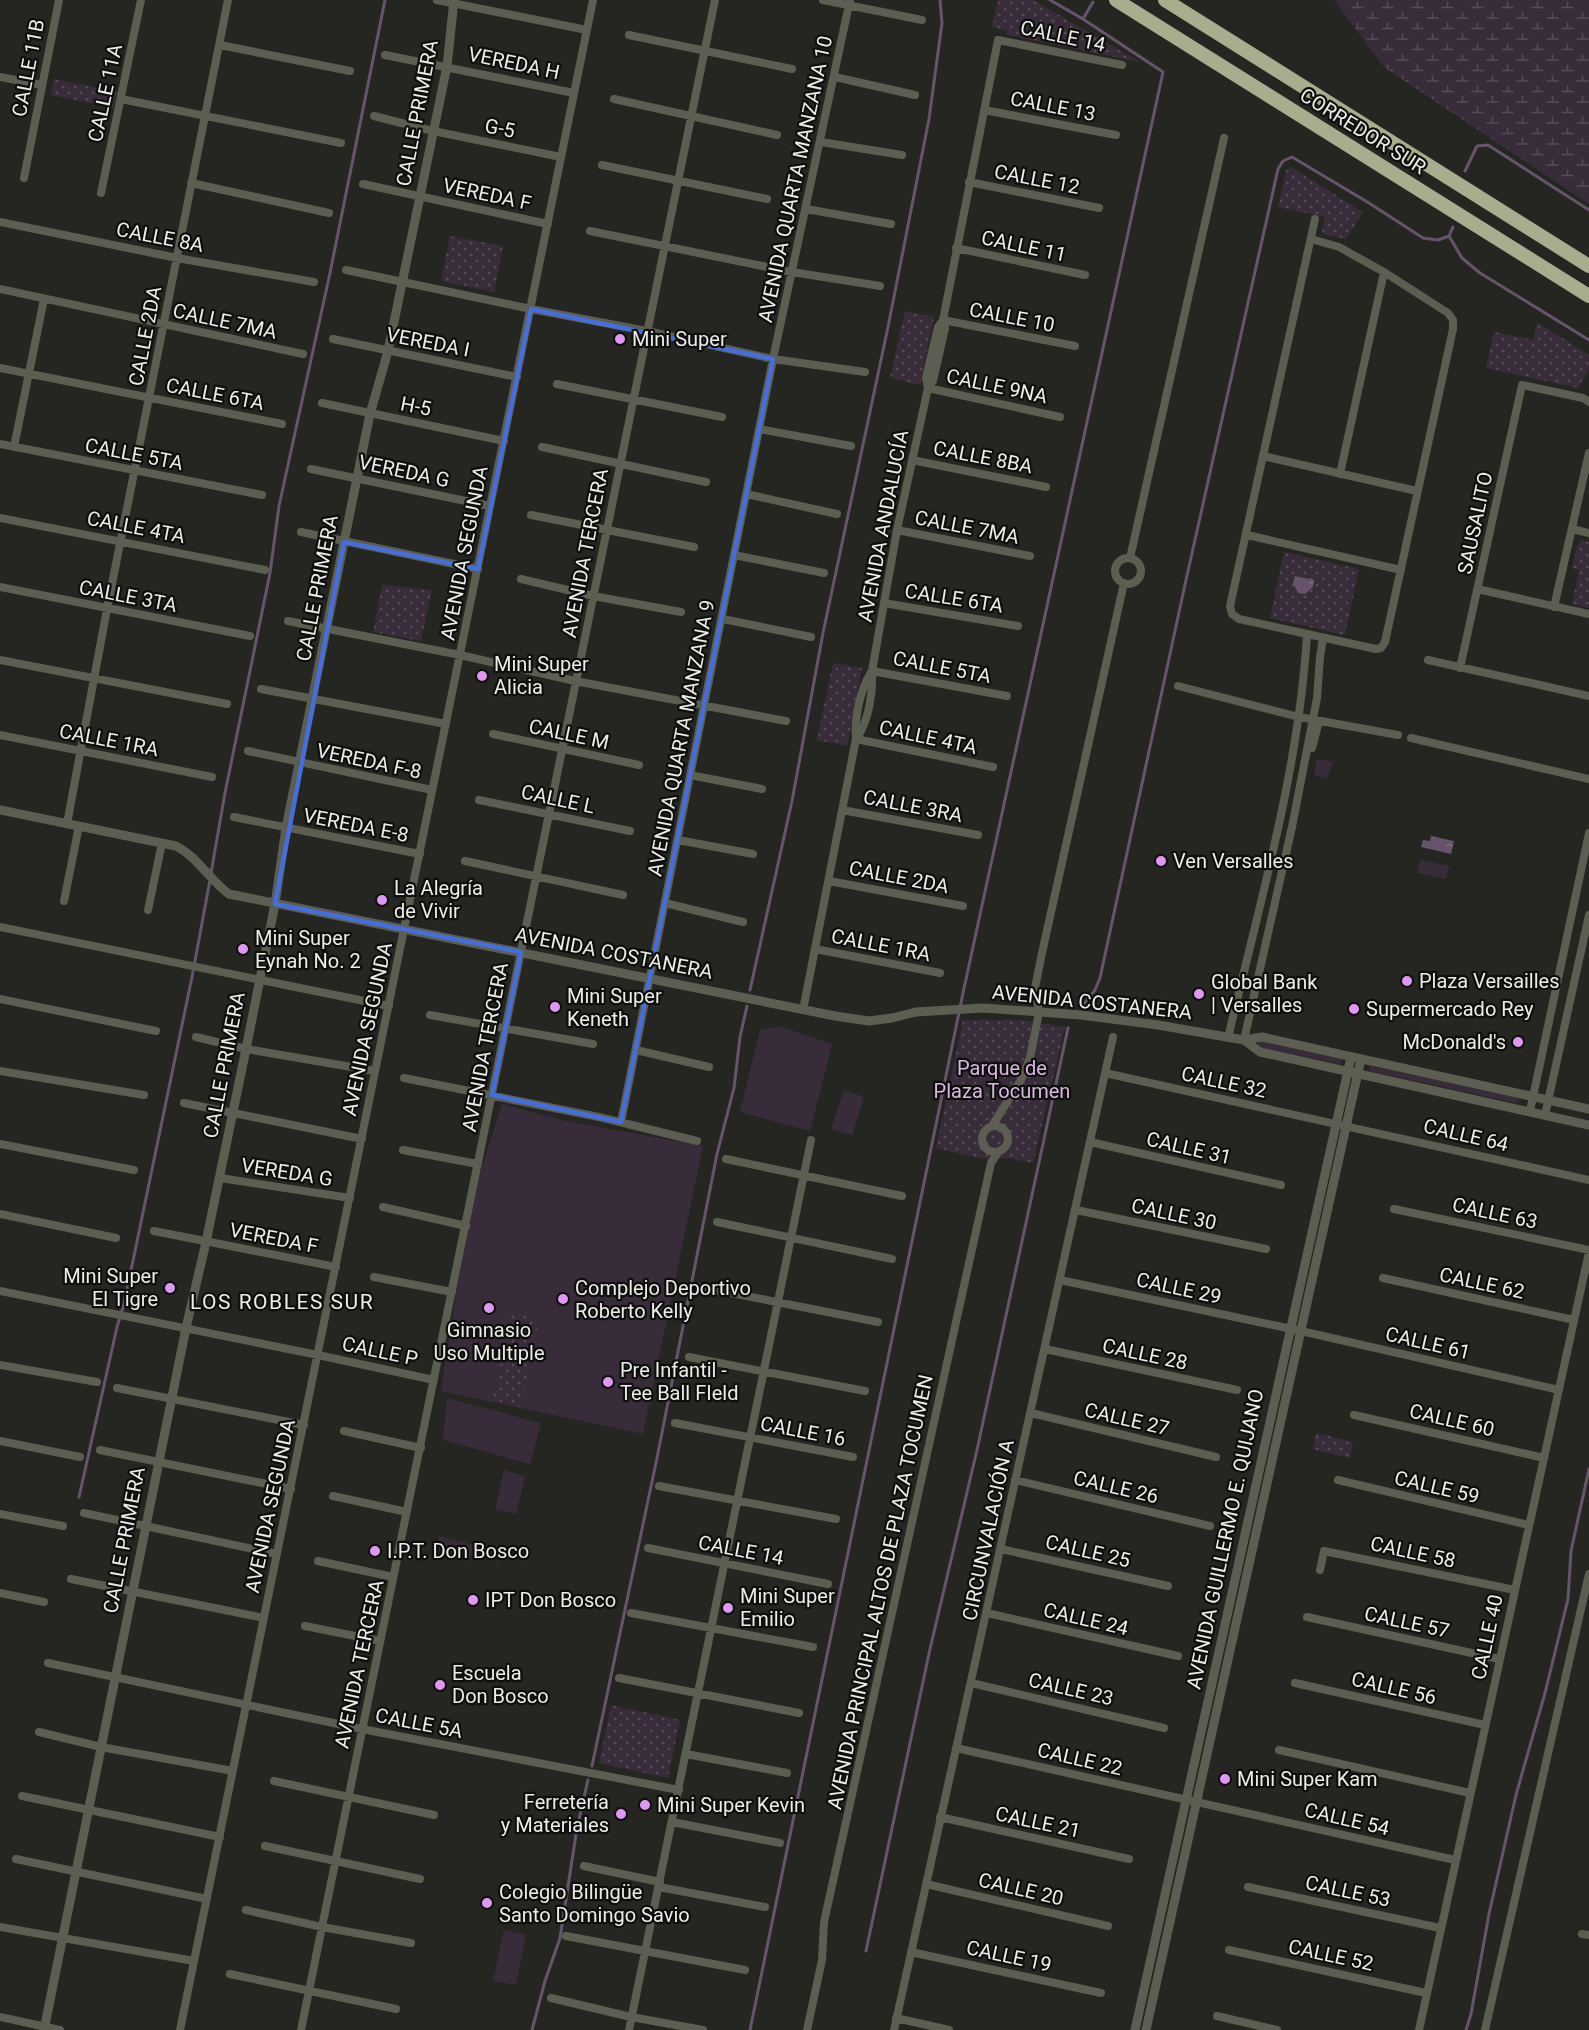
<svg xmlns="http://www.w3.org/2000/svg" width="1589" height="2030" viewBox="0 0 1589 2030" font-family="Roboto,sans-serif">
<defs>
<pattern id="wetland-marsh" width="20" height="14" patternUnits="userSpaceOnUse" patternTransform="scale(1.5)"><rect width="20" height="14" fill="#382c3b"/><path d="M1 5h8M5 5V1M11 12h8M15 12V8" fill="none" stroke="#554b57"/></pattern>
<pattern id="park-dots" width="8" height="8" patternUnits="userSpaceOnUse" patternTransform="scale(1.5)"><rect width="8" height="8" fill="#382c3b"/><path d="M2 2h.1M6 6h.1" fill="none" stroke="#554b57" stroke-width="1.8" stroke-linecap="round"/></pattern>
<pattern id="water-ripples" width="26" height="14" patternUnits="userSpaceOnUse" patternTransform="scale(1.5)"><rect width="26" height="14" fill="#67546c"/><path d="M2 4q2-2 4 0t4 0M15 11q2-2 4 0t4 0" fill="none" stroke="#7d6d81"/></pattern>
</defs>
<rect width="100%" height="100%" fill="#252621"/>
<path fill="#382c3b" d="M1317 759 1333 762 1327 779 1314 775Z
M1420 860 1449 866 1446 879 1417 873Z
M779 1026 832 1044 810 1131 740 1112 760 1030Z
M1259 1041 1341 1059 1343 1061 1340 1064 1258 1047 1257 1045Z
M1371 1066 1517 1098 1519 1100 1516 1103 1370 1071 1369 1068Z
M844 1090 864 1097 852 1135 831 1129Z
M502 1104 561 1120 703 1146 643 1434 441 1391 469 1208Z
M447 1398 541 1423 530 1464 443 1440Z
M504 1470 525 1476 516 1514 495 1509Z
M439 1536 474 1545 470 1558 439 1549Z
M504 1930 526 1935 516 1985 493 1981Z"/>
<path fill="url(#wetland-marsh)" d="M1334 0H1589V204L1384 67Z"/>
<path fill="url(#park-dots)" d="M998 0H1033L1140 62 1007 35V31L992 27Z
M54 79 117 92 114 108 51 95Z
M1291 167 1363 212 1346 239 1323 234 1322 232 1325 217 1278 207 1286 171Z
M450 236 503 246 494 292 441 281Z
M905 311 934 317 920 385 890 378Z
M1537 322 1589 355V370L1578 388 1486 368 1494 332 1533 340Z
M1581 540 1589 542V608L1572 604 1579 570 1572 568 1577 547Z
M1284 552 1359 569 1345 635 1270 618Z
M382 585 432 590 421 641 373 632Z
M833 663 862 668 847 746 817 740Z
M963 1020H1021L1065 1027 1033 1163 1007 1158 983 1159 936 1148Z
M511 1313 539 1319 521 1407 493 1401Z
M1316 1433 1353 1442 1350 1458 1313 1449Z
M611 1705 680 1720 668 1778 599 1763Z"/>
<path fill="url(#water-ripples)" d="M1295 576 1314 580 1313 587 1305 594 1298 593 1293 583Z
M1431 836 1454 841 1451 854 1421 847 1423 840 1430 841Z"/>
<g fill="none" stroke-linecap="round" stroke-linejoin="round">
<path stroke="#67546c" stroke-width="3" d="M1050 0 1083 19
M1465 171 1477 146 1488 145 1589 210
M1449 236 1462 258 1480 273 1589 340
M211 873 225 793 270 573 279 506 330 273 385 0
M750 990 792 801 823 633 888 327 929 119 942 23 940 0
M1084 1004 1095 990 1100 978 1186 580 1278 169 1283 161 1292 157 1369 203 1423 238 1438 240 1449 236 1453 227
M79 1497 117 1327 124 1304 192 977 210 880
M592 1766 657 1458 717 1154 734 1088 740 1037 747 1006
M866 1951 930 1649 977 1450 1068 1028
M532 2030 545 1981 560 1938 577 1828 588 1780
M750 2030 963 993 1163 72 1083 19 1093 2
M1466 2030 1471 2014 1489 1914 1516 1795 1545 1693 1568 1599 1571 1551 1589 1469"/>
<path stroke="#5c5e51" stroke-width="8" d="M437 0 587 30
M823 0 922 20
M629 35 792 69
M220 45 350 71
M385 55 574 93
M0 77 42 85
M835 77 915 95
M121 99 341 143
M614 99 777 135
M984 110 1116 135
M374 116 433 131 561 157
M821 142 902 155
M602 165 767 199
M24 178 59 0
M969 182 1099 208
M191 183 329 213
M363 184 548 224
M101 193 141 0
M806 209 891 224
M0 222 177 258 314 282
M590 231 792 272 880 286
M1311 239 1339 247 1384 272 1448 313 1453 320V329L1385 642 1381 648 1376 649 1239 619 1232 614 1230 606 1315 219
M956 248 1085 275
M346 270 531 309 647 331 773 359 865 372
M0 289 303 354
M943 320 1075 346
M333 339 517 377
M0 368 282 424
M557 384 722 417
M928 388 933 381 945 328 943 320 998 40 1122 65
M928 388 1060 417
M322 403 504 441
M759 429 851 446
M0 444 262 495
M14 447 44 299
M542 447 706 482
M1263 456 1417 491
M912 460 1046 487
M311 469 490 506
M1340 474 1384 272
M746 494 837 514
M531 515 694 547
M0 518 265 570
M1572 529 1589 533
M897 530 1030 556
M301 532 478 569
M1247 535 1401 570
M734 555 824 573
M1130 558 1224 138
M1115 571a13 13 0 1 1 26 0a13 13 0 1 1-26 0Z
M521 579 593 596 681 612
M0 587 250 636
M1477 589 1589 614
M884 603 1018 626
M1554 607 1589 453
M723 619 811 637
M288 621 460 655 575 681 786 721
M0 660 227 704
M1428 660 1589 696
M1460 668 1522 385 1583 398 1589 402
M872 671 1007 696
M1178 686 1299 717 1398 735
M261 689 446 724
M493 734 639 765
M0 735 212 777
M1411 738 1589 779
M856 739C869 722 873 692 872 671L897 530 928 388 926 378 938 327 943 320
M856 739 993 767
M1312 748 1319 721
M248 751 432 790
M690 775 762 789
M479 800 630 831
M842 810 978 835
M234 817 420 854
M67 824 107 609 228 0
M678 840 753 854
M465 861 623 895
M829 881 963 906
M64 901 79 826
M665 903 743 922
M148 910 162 843
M0 927 389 1006
M815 949 940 973
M0 999 156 1031
M803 1010 856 739C854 718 860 691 871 672
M430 1015 593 1044
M196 1037 246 1049 375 1071
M1228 1038C1259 905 1299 771 1307 634
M1244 1040 1292 827 1317 698 1320 657 1323 638
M636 1050 709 1067
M0 1071 144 1095
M1105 1073 1589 1180
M404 1078 599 1117 697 1141
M184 1103 362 1139
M1530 1111 1589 833
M1545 1115 1589 915
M621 1122 773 359 850 0
M992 1126 1021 1080 1030 1058 1039 1012 1035 988 1042 953 1124 583
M982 1139a13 13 0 1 1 26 0a13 13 0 1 1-26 0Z
M1090 1142 1281 1185
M0 1144 134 1170
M403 1150 478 1164
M726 1159 902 1196
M220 1178 350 1198
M383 1207 466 1226
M1394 1209 1589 1250
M1076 1210 1266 1249
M0 1214 116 1238
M717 1222 892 1259
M154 1231 336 1267
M374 1277 452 1292
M1383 1278 1574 1320
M1060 1280 1301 1331 1559 1390
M701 1287 878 1322
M0 1291 318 1355 434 1380
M1045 1349 1237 1390
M689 1357 865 1391
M0 1365 97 1382
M117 1388 304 1425
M1031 1413 1216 1457
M1354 1415 1544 1458
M675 1423 853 1457
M344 1431 421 1448
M0 1441 80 1457
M100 1450 291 1489
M1015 1480 1210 1526
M1338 1480 1529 1525
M659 1486 836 1519
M333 1496 407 1512
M84 1513 277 1554
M0 1514 63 1526
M648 1548 828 1584
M1001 1549 1168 1586
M318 1561 393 1577
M1320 1570 1324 1551 1515 1590
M71 1579 264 1618
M0 1593 44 1602
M631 1613 813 1647
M987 1613 1178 1656
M1307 1617 1499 1659
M305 1626 380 1641
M48 1663 362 1729 679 1790
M619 1678 799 1713
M971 1683 1164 1728
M1295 1683 1485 1725
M39 1732 101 1747 233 1771
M956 1748 1455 1860
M1279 1750 1470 1793
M686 1754 787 1773
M274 1781 434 1815
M22 1796 220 1837
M940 1817 1129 1859
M672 1822 780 1843
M265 1846 420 1879
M16 1859 207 1899
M584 1866 660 1882
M926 1884 1108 1926
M659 1887 765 1907
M1248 1887 1440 1928
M246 1910 322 1927 411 1943
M0 1927 194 1961
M1582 1934 1589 1935
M566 1936 745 1970
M1229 1950 1426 1993
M911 1952 1101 1993
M230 1974 396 2009
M551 1998 631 2017 703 2030
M1217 2016 1277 2030
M0 2017 60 2030
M896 2018 949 2030
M180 2030 593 0
M301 2030 715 0
M629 2030 811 1140
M807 2030 822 1960 824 1922 991 1163 999 1151
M894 2030 1113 1037
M1419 2030 1589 1252
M1485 2030 1589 1574"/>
<path stroke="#5c5e51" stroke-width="9" d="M0 810 176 846C198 857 209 880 229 894L835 1016 869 1021 892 1018 916 1012 983 1008 1081 1015 1158 1025 1244 1040 1262 1037 1589 1109
M1244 1040 1260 1052 1589 1125
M44 2030 186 1328 206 1242 246 1049 275 904 286 828 370 414 388 351 447 66 454 0
M1135 2030 1351 1057
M1146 2030 1361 1059"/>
<path stroke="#a9ad8d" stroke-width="14" d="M1116 0 1589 296
M1165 0 1589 266"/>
</g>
<path fill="none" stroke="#466edb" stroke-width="4.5" stroke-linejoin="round" d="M531 309 773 359 621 1122 492 1095 521 952 275 904 344 542 478 569Z"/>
<g fill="#df98f1" stroke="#0e0f0c" stroke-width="2">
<circle cx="620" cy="339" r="6"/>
<circle cx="482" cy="676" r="6"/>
<circle cx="1161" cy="861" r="6"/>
<circle cx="382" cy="900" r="6"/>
<circle cx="243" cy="949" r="6"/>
<circle cx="1407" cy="981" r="6"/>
<circle cx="1199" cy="994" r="6"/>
<circle cx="555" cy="1007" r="6"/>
<circle cx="1354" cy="1009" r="6"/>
<circle cx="1518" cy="1042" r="6"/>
<circle cx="170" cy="1288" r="6"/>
<circle cx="563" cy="1299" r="6"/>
<circle cx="489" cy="1308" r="6"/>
<circle cx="608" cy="1382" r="6"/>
<circle cx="375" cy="1551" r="6"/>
<circle cx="473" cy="1600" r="6"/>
<circle cx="728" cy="1608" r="6"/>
<circle cx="440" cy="1685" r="6"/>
<circle cx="1225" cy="1779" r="6"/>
<circle cx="645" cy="1805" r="6"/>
<circle cx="621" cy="1814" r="6"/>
<circle cx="487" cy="1903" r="6"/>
</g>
<g text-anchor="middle" stroke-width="4.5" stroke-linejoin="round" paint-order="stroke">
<g font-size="20" fill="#ecece9" stroke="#0e0f0c">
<text transform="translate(1063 36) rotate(12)" y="7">CALLE 14</text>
<text transform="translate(514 63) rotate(12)" y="7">VEREDA H</text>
<text transform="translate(28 68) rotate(-79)" y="7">CALLE 11B</text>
<text transform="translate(105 93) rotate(-78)" y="7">CALLE 11A</text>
<text transform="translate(1053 106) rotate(11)" y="7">CALLE 13</text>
<text transform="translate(417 113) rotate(-79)" y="7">CALLE PRIMERA</text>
<text transform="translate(500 128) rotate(11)" y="7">G-5</text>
<text transform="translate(1363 131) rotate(32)" y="7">CORREDOR SUR</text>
<text transform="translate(795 179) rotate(-78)" y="7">AVENIDA QUARTA MANZANA 10</text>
<text transform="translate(1037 179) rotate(11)" y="7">CALLE 12</text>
<text transform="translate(487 194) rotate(12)" y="7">VEREDA F</text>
<text transform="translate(160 237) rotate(11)" y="7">CALLE 8A</text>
<text transform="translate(1024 246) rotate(12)" y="7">CALLE 11</text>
<text transform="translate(1012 317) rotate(11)" y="7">CALLE 10</text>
<text transform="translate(225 321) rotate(12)" y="7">CALLE 7MA</text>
<text transform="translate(145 336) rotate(-79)" y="7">CALLE 2DA</text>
<text transform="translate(428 342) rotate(11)" y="7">VEREDA I</text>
<text transform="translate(997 386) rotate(12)" y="7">CALLE 9NA</text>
<text transform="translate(215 394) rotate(11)" y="7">CALLE 6TA</text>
<text transform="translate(416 406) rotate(11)" y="7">H-5</text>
<text transform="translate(134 454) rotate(11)" y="7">CALLE 5TA</text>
<text transform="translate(983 457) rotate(11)" y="7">CALLE 8BA</text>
<text transform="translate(404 471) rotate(12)" y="7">VEREDA G</text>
<text transform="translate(1475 523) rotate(-78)" y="7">SAUSALITO</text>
<text transform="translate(883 526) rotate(-79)" y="7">AVENIDA ANDALUCÍA</text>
<text transform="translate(136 527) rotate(11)" y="7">CALLE 4TA</text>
<text transform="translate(967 527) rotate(11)" y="7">CALLE 7MA</text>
<text transform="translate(464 553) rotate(-79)" y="7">AVENIDA SEGUNDA</text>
<text transform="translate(585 553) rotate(-79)" y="7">AVENIDA TERCERA</text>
<text transform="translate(317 588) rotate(-79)" y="7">CALLE PRIMERA</text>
<text transform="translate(128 596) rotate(11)" y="7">CALLE 3TA</text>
<text transform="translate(954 598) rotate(9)" y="7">CALLE 6TA</text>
<text transform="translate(942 667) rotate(11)" y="7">CALLE 5TA</text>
<text transform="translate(569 734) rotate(12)" y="7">CALLE M</text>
<text transform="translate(928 737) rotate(12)" y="7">CALLE 4TA</text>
<text transform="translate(681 738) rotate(-79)" y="7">AVENIDA QUARTA MANZANA 9</text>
<text transform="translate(109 740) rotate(11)" y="7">CALLE 1RA</text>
<text transform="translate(369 761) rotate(12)" y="7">VEREDA F-8</text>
<text transform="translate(558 799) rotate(12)" y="7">CALLE L</text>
<text transform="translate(913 806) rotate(11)" y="7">CALLE 3RA</text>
<text transform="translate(356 825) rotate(11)" y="7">VEREDA E-8</text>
<text transform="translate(899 877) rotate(11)" y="7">CALLE 2DA</text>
<text transform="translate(881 945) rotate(11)" y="7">CALLE 1RA</text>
<text transform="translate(614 953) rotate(11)" y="7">AVENIDA COSTANERA</text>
<text transform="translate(1092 1002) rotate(6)" y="7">AVENIDA COSTANERA</text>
<text transform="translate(367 1029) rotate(-78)" y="7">AVENIDA SEGUNDA</text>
<text transform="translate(485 1047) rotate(-79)" y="7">AVENIDA TERCERA</text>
<text transform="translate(224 1065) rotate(-79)" y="7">CALLE PRIMERA</text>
<text transform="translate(1224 1082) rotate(12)" y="7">CALLE 32</text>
<text transform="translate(1466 1135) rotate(13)" y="7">CALLE 64</text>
<text transform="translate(1189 1148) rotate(13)" y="7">CALLE 31</text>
<text transform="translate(287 1172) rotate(9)" y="7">VEREDA G</text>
<text transform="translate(1495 1213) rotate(12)" y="7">CALLE 63</text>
<text transform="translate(1174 1214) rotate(12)" y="7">CALLE 30</text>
<text transform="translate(274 1238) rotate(11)" y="7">VEREDA F</text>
<text transform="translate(1482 1283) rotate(12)" y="7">CALLE 62</text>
<text transform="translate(1179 1288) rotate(12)" y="7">CALLE 29</text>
<text transform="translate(1428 1343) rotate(13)" y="7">CALLE 61</text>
<text transform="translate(380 1351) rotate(12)" y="7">CALLE P</text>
<text transform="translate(1145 1354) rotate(12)" y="7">CALLE 28</text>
<text transform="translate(1127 1419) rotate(13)" y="7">CALLE 27</text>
<text transform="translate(1452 1420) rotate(13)" y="7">CALLE 60</text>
<text transform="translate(803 1431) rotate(11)" y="7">CALLE 16</text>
<text transform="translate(1116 1487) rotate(13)" y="7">CALLE 26</text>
<text transform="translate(1437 1487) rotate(13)" y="7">CALLE 59</text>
<text transform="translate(270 1506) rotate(-78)" y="7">AVENIDA SEGUNDA</text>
<text transform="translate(988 1530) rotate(-78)" y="7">CIRCUNVALACIÓN A</text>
<text transform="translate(1225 1539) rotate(-78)" y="7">AVENIDA GUILLERMO E. QUIJANO</text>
<text transform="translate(124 1540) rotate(-79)" y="7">CALLE PRIMERA</text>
<text transform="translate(741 1550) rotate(11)" y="7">CALLE 14</text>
<text transform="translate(1088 1551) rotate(13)" y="7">CALLE 25</text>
<text transform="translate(1413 1552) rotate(12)" y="7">CALLE 58</text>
<text transform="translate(880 1592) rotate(-78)" y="7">AVENIDA PRINCIPAL ALTOS DE PLAZA TOCUMEN</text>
<text transform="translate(1086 1619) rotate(13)" y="7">CALLE 24</text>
<text transform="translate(1407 1622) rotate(12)" y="7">CALLE 57</text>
<text transform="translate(1487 1637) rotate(-78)" y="7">CALLE 40</text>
<text transform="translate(359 1664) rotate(-78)" y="7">AVENIDA TERCERA</text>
<text transform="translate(1394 1688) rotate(13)" y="7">CALLE 56</text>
<text transform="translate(1071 1689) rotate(13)" y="7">CALLE 23</text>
<text transform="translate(419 1723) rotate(11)" y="7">CALLE 5A</text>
<text transform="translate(1080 1759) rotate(13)" y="7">CALLE 22</text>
<text transform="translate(1347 1819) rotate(13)" y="7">CALLE 54</text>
<text transform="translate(1038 1822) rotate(12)" y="7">CALLE 21</text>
<text transform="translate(1021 1889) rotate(13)" y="7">CALLE 20</text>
<text transform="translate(1348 1891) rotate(12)" y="7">CALLE 53</text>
<text transform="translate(1331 1955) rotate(12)" y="7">CALLE 52</text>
<text transform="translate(1009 1956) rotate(12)" y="7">CALLE 19</text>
</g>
<g font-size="20" fill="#ecece9" stroke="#0e0f0c" text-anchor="start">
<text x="632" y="346">Mini Super</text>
<text x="494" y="671">Mini Super<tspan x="494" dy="23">Alicia</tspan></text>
<text x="1173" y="868">Ven Versalles</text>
<text x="394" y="895">La Alegría<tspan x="394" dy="23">de Vivir</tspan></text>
<text x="255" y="945">Mini Super<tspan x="255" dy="23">Eynah No. 2</tspan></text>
<text x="1419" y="988">Plaza Versailles</text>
<text x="1211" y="989">Global Bank<tspan x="1211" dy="23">| Versalles</tspan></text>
<text x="567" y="1003">Mini Super<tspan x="567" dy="23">Keneth</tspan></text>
<text x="1366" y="1016">Supermercado Rey</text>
<text x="1506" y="1049" text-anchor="end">McDonald's</text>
<text x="158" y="1283" text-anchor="end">Mini Super<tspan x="158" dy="23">El Tigre</tspan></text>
<text x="575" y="1295">Complejo Deportivo<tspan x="575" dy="23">Roberto Kelly</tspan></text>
<text x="489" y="1337" text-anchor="middle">Gimnasio<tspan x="489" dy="23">Uso Multiple</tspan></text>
<text x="620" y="1377">Pre Infantil -<tspan x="620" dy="23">Tee Ball FIeld</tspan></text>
<text x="387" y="1558">I.P.T. Don Bosco</text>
<text x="740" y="1603">Mini Super<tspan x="740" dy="23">Emilio</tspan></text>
<text x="485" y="1607">IPT Don Bosco</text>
<text x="452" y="1680">Escuela<tspan x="452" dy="23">Don Bosco</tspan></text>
<text x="1237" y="1786">Mini Super Kam</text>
<text x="609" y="1809" text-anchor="end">Ferretería<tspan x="609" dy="23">y Materiales</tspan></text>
<text x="657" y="1812">Mini Super Kevin</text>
<text x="499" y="1899">Colegio Bilingüe<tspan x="499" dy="23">Santo Domingo Savio</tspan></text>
</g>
<g font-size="20" fill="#dbb6e4" stroke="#0e0f0c">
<text x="1002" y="1075">Parque de<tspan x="1002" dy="23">Plaza Tocumen</tspan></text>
</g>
<g font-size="21" letter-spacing="1.5" fill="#ecece9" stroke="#0e0f0c">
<text x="282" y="1309">LOS ROBLES SUR</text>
</g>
</g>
</svg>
